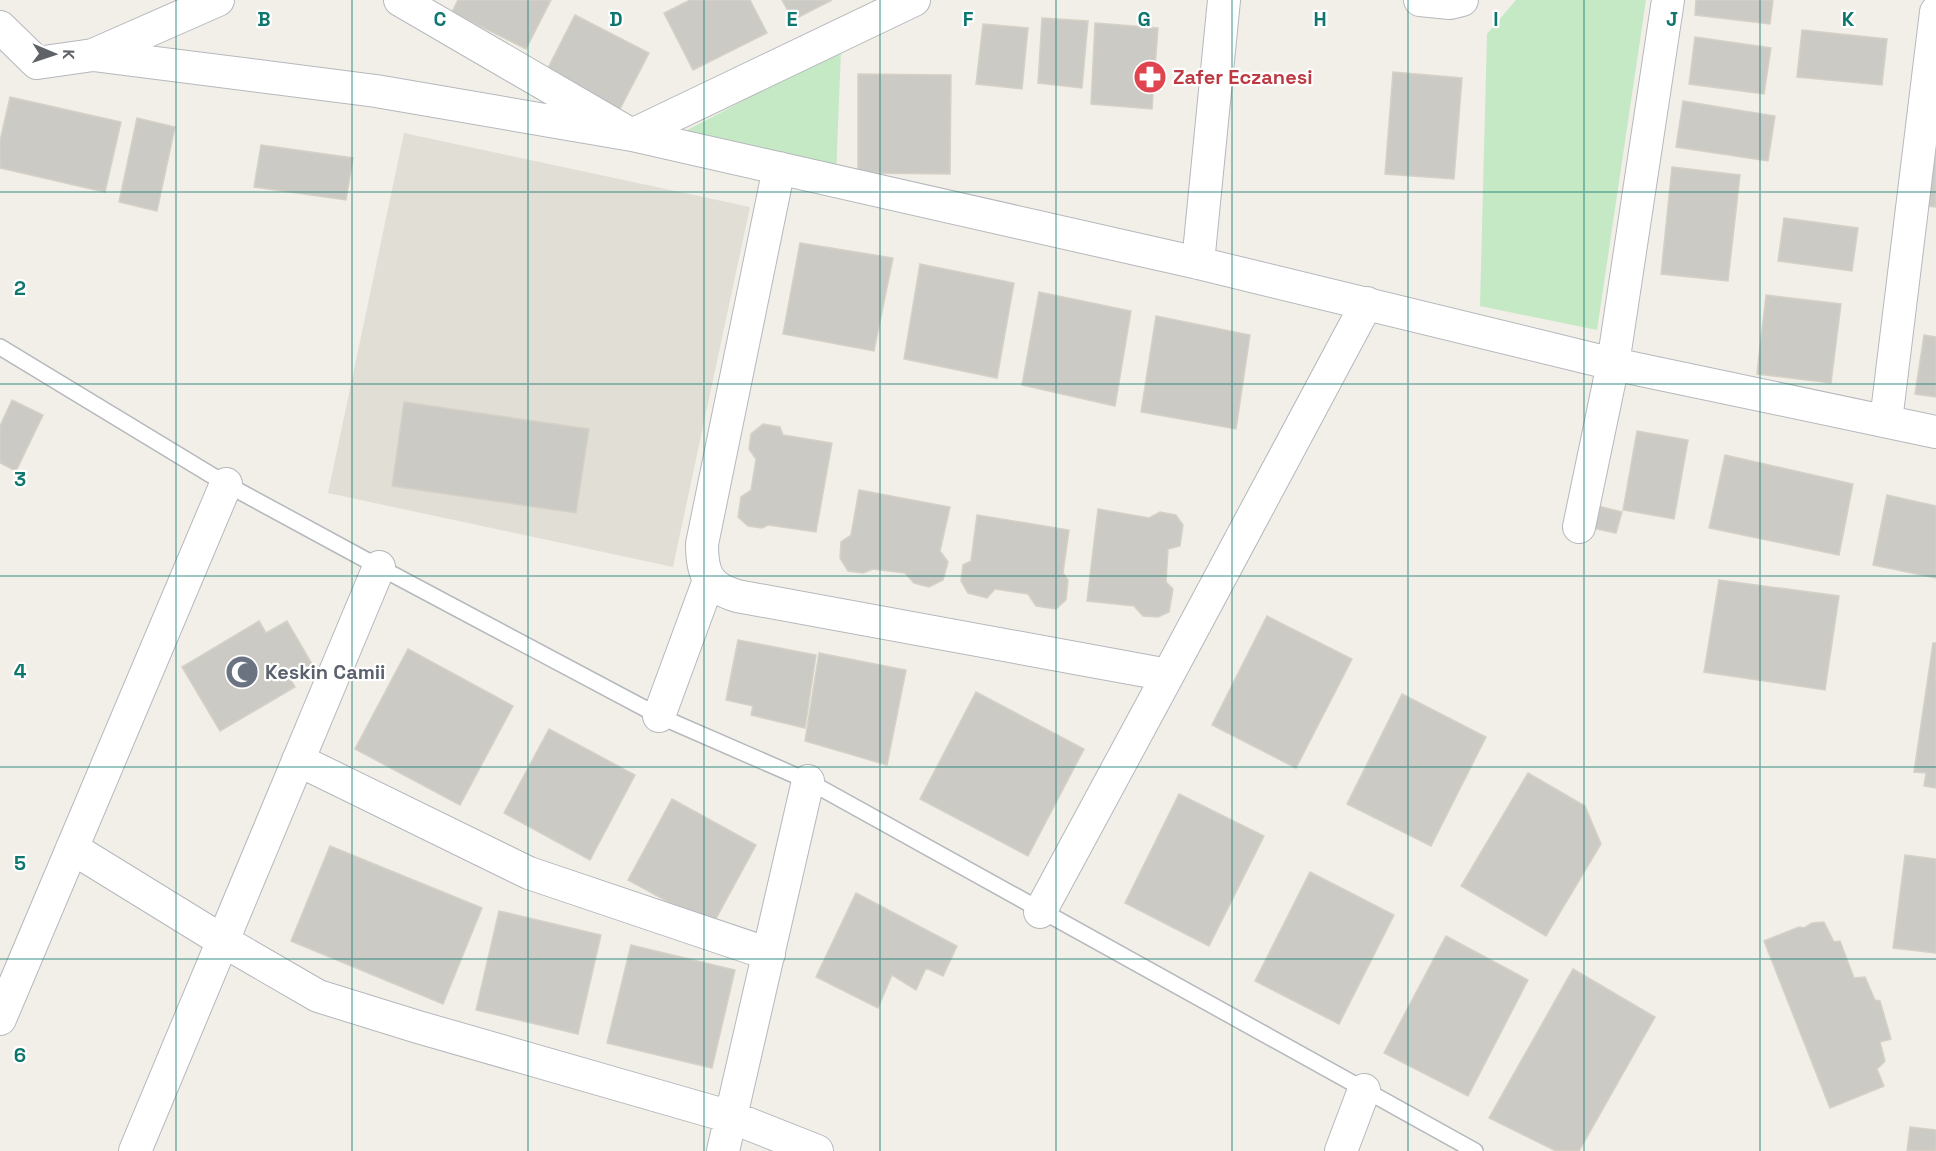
<svg xmlns="http://www.w3.org/2000/svg" width="1936" height="1151" viewBox="0 0 1936 1151" font-family="'Space Grotesk',sans-serif">
<rect width="100%" height="100%" fill="#f1efe8"/>
<path fill="#e1ded6" d="M404 133 750 207 673 567 328 493Z"/>
<path fill="#c5e8c5" d="M1516 0H1646L1597 330 1480 306 1487 34Z
M841 50 836 176 674 137Z"/>
<path fill="#cccac5" stroke="#d6d1c6" stroke-width="1.5" d="M458 0H551L526 49 452 12Z
M690 0H750L767 33 693 70 664 13Z
M782 0H832L793 20Z
M1696 0H1773L1770 24 1695 15Z
M575 15 649 53 620 109 546 72Z
M1042 18 1088 21 1082 88 1038 83Z
M1095 23 1158 28 1152 109 1091 104Z
M983 24 1028 28 1022 89 976 84Z
M1802 30 1887 39 1882 85 1797 77Z
M1695 37 1771 48 1764 94 1689 84Z
M1393 72 1462 78 1454 179 1385 174Z
M858 74 951 75 950 174 858 173Z
M10 97 121 122 105 192 0 168V141Z
M1683 101 1775 116 1768 161 1676 147Z
M137 118 175 127 157 211 119 202Z
M261 145 353 158 346 200 254 187Z
M1932 155H1936V207L1926 206Z
M1672 167 1740 175 1728 281 1661 274Z
M1784 218 1858 228 1852 271 1778 261Z
M800 243 893 258 874 351 783 334Z
M920 264 1014 283 997 378 904 359Z
M1039 292 1131 311 1115 406 1022 385Z
M1766 295 1841 304 1831 383 1757 374Z
M1156 316 1250 335 1236 429 1141 412Z
M1924 335 1936 337V397L1915 394Z
M12 400 43 415 16 471 0 463V426Z
M404 402 589 429 576 513 392 486Z
M763 424 780 427 783 435 832 443 816 532 768 525 762 528 748 526 738 517 741 497 751 490 756 459 749 449 751 434Z
M1637 431 1688 440 1674 519 1623 510Z
M1725 455 1853 484 1839 555 1709 528Z
M859 490 950 507 940 551 948 562 943 580 929 587 914 583 905 573 873 569 863 573 848 571 840 558 841 542 851 535Z
M1887 495 1936 506V578L1873 565Z
M1598 506 1622 512 1616 533 1592 528Z
M1098 509 1149 518 1160 512 1176 515 1183 525 1180 546 1168 549 1166 582 1173 589 1169 612 1158 617 1143 616 1134 606 1087 601Z
M977 515 1069 530 1063 573 1068 580 1066 600 1056 609 1036 606 1028 594 995 589 987 598 968 593 961 581 963 565 971 561Z
M1719 580 1839 596 1825 690 1704 672Z
M1267 616 1352 659 1296 768 1212 725Z
M259 621 266 633 287 621 312 664 290 678 295 687 220 731 182 667Z
M738 640 816 655 805 728 751 715 753 706 726 700Z
M1933 643H1936V788L1924 786 1926 773 1914 772Z
M408 649 513 706 460 805 355 749Z
M819 653 906 670 887 765 805 741Z
M976 692 1084 749 1028 856 920 799Z
M1402 694 1486 737 1431 846 1347 804Z
M549 729 635 775 590 860 504 813Z
M1528 773 1585 806 1601 844 1546 936 1461 886Z
M1179 794 1264 836 1209 946 1125 903Z
M672 799 756 845 712 926 628 880Z
M330 846 482 908 443 1004 291 941Z
M1905 855 1936 859V953L1893 948Z
M1310 872 1394 915 1339 1024 1255 981Z
M856 893 957 946 943 976 926 968 916 990 892 975 878 1008 816 977Z
M499 911 601 935 578 1034 476 1010Z
M1824 922 1834 942 1840 941 1854 978 1865 977 1875 1000 1880 1001 1891 1039 1880 1042 1885 1061 1877 1069 1884 1086 1830 1108 1764 941 1799 927 1804 928 1812 923Z
M1446 936 1528 980 1468 1096 1384 1053Z
M631 945 735 970 712 1068 607 1043Z
M1573 969 1655 1017 1579 1151H1556L1489 1118Z
M1910 1127 1936 1130V1151H1907Z"/>
<g fill="none" stroke-linecap="round" stroke-linejoin="round">
<defs>
<path id="service" d="M0 347 226 484 379 567 659 716 808 781 1475 1151"/>
<path id="minor" d="M400 0 632 135 914 0
M1420 0 1450 3 1462 0
M0 27 37 63 93 55 218 0
M93 55 376 91 632 135 1198 263 1613 364 1936 432
M779 168 702 544C702 573 707 587 737 596L1168 675 1367 303
M1198 263 1224 0
M1886 421 1936 12
M1579 527 1613 364 1668 0
M659 716 709 580
M298 760 529 873 769 954
M72 848 223 941 318 996 418 1027 731 1117 817 1151
M1040 912 1168 675
M0 1019 226 484
M135 1151 379 567
M723 1151 808 781
M1341 1151 1364 1090"/>
</defs>
<use href="#service" stroke="#b5b8bc" stroke-width="18"/>
<use href="#minor" stroke="#b5b8bc" stroke-width="34"/>
<use href="#service" stroke="#fff" stroke-width="15"/>
<use href="#minor" stroke="#fff" stroke-width="32"/>
</g>
<path fill="none" stroke="#0f766e" stroke-width="1.5" stroke-opacity="0.55" d="M176 0V1151M352 0V1151M528 0V1151M704 0V1151M880 0V1151M1056 0V1151M1232 0V1151M1408 0V1151M1584 0V1151M1760 0V1151M0 192H1936M0 384H1936M0 576H1936M0 767H1936M0 959H1936"/>
<defs>
<symbol id="pharmacy-disc" viewBox="-11 -11 22 22"><circle r="9.5" fill="#e0444e" stroke="#fff"/><path d="M-2-6h4v4h4v4h-4v4h-4v-4h-4v-4h4Z" fill="#fff"/></symbol>
<symbol id="mosque-disc" viewBox="-11 -11 22 22"><circle r="9.5" fill="#6b7280" stroke="#fff"/><path d="M3.5-4.9A6 6 0 1 0 3.5 4.9A5 5 0 1 1 3.5-4.9Z" fill="#fff"/></symbol>
</defs>
<g fill-rule="evenodd">
<use href="#pharmacy-disc" x="1131" y="58" width="38" height="38"/>
<use href="#mosque-disc" x="223" y="653" width="38" height="38"/>
</g>
<g text-anchor="middle" stroke-width="4.5" stroke-linejoin="round" paint-order="stroke">
<g font-size="20" font-weight="bold" fill="#be3a42" stroke="#fff" text-anchor="start">
<text x="1173" y="84">Zafer Eczanesi</text>
</g>
<g font-size="20" font-weight="bold" fill="#5b616d" stroke="#fff" text-anchor="start">
<text x="265" y="679">Keskin Camii</text>
</g>
</g>
<g font-size="20" text-anchor="middle" font-weight="bold" fill="#0f766e" stroke="#fff" stroke-width="4.5" stroke-linejoin="round" paint-order="stroke">
<text x="264" y="26">B</text>
<text x="440" y="26">C</text>
<text x="616" y="26">D</text>
<text x="792" y="26">E</text>
<text x="968" y="26">F</text>
<text x="1144" y="26">G</text>
<text x="1320" y="26">H</text>
<text x="1496" y="26">I</text>
<text x="1672" y="26">J</text>
<text x="1848" y="26">K</text>
<text x="20" y="295">2</text>
<text x="20" y="486">3</text>
<text x="20" y="678">4</text>
<text x="20" y="870">5</text>
<text x="20" y="1062">6</text>
</g>
<g transform="translate(54 54) rotate(92)" stroke="#ffffff" stroke-width="4.5" paint-order="stroke">
<path d="M0-4.5L10 22L0 15L-10 22Z" fill="#5f6368"/>
<text y="-9" font-size="16" font-weight="bold" text-anchor="middle" fill="#5f6368">K</text>
</g>
</svg>
